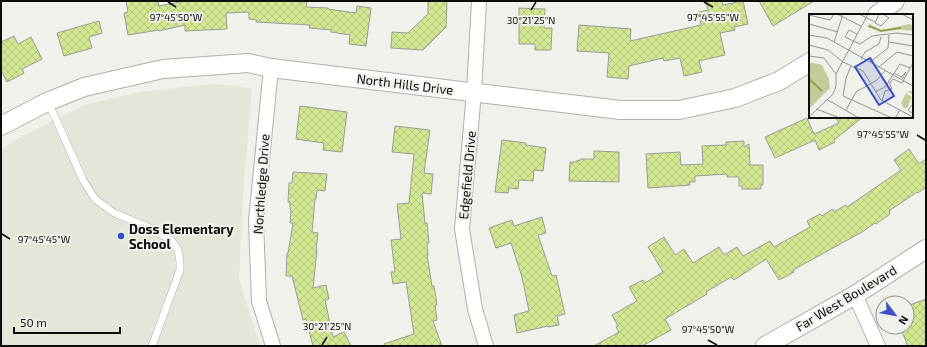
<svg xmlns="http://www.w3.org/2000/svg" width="927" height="347" viewBox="0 0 927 347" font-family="'Exo 2',sans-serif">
<defs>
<pattern id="building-cross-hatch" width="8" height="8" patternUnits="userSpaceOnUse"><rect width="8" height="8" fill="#d3e792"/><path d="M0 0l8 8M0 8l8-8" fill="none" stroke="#b4c57d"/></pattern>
</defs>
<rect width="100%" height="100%" fill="#eff1eb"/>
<path fill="#e3e7da" d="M214 84 252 88 243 193 239 279 260 346H1V149L24 135 84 105 139 92Z"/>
<path fill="url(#building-cross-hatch)" stroke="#9b9d97" d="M126 1H158L159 6 185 1H302V2H307L306 7 328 8V9L356 13 357 6 371 8 366 46 349 44 350 35 331 32 332 30 309 28 310 25 256 22 257 20 249 19V12L226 13 227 29 185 31V25L159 31V30L128 35 124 13 128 12Z
M428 1H447L446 27 423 50 391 48 392 32 408 33 428 14Z
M712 1H722L723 5 743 1 748 24 734 27 735 30 720 33 725 55 699 61 702 72 684 76 680 58 664 61 663 58 629 66 628 79 607 77 609 53 577 51 579 25 631 29 630 41 701 25 699 12 708 10 706 2Z
M759 1H814L773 26Z
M519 8 545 9 544 28H552L551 50H535V44H519Z
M99 21 102 33 89 37 92 48 64 56 57 33Z
M14 36 18 44 31 37 42 59 22 69 24 73 7 82 1 70V42Z
M300 106 347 112 342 152 323 150 324 143 296 139Z
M835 117H863L834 140 835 142 819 150 815 140 775 158 765 137 807 118 814 134 839 123Z
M395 126 430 130 424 173 433 174 431 194 422 193 425 223H427L429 243H427L428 255H427L432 286H434L437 305H435L437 320 433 321 442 346H385L384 344 414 334 406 282 393 284 391 272H395L391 240 401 239 397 204 409 203 414 154 392 152Z
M502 140 526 143V145L546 148 543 171 534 170 533 181 519 180 518 189 509 188 508 193 495 192Z
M744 141V147L749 144 750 165H763V185H761V189H742V186H739V177H727V174L695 176V182H689L690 185 648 188 646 154 680 152 681 165 703 164 702 146 726 145V142Z
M909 149 919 164 926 159V187L918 193 917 192 889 211 890 214 876 224 875 223 862 232 793 270 794 272 779 280 766 259 734 280 731 277 706 292 707 294 665 319 671 330 642 346H594L619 332 616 327 618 326 612 315 637 301 629 287 643 280 645 283 663 272 648 247 664 237 675 255 684 249 693 263 719 247 724 255 737 247 743 256 770 241 774 247 810 227 807 221 820 214 822 216 833 209 834 212 846 205 847 207 901 170 894 160Z
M594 151 619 152V182L569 181 570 162H577V160L580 161V159H594Z
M293 172 327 174 325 191 317 190 316 199H315L312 232 318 233 316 250H317L313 288 326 285 329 299 325 300 333 337 344 332 351 346H313L306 319 303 320 292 276H286L287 253H288L293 223H290L291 210 290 209V202H288L289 183H292Z
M542 217 546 233 538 235 552 276 556 275 565 314 557 316 559 325 548 327V326L517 333 514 315 529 311 522 277 511 243 496 248 489 228 512 220 514 226Z
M926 299V346H908L900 327H907V306Z"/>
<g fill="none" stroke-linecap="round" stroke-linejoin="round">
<defs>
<path id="service" d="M47 102 55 117 83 180 95 199 114 213 148 227 171 240 178 250 180 262V270L152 346"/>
<path id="minor" d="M479 1 474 92 462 229 475 309 486 346
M271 68 256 221 259 301 273 346
M855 295 878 346"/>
<path id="tertiary" d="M877 15 895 1
M1 126 47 102 84 87 163 69 248 63 271 68 620 110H679L735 98 779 81 810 62
M765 346 855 295 926 249"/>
</defs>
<use href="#service" stroke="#afb1ab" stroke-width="8"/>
<use href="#minor" stroke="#afb1ab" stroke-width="16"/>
<use href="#tertiary" stroke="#afb1ab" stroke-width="20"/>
<use href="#service" stroke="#fff" stroke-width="7"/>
<use href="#minor" stroke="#fff" stroke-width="14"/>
<use href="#tertiary" stroke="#fff" stroke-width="18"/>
</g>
<path fill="none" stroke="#0d0e0c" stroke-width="1.5" d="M168 2 176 7M704 2 713 7M531 10 536 2M917 135 925 140M2 234 10 239M708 340 717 345M322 345 327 337"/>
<circle fill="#3a51c3" stroke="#eff1eb" stroke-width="1.5" cx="121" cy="236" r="4"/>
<g text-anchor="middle" stroke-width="4" stroke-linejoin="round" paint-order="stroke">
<g font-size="13" fill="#0d0e0c" stroke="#eff1eb">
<text transform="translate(405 84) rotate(7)" y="5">North Hills Drive</text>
<text transform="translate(467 175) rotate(-85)" y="5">Edgefield Drive</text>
<text transform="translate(261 184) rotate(-86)" y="5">Northledge Drive</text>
<text transform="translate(846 298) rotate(-31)" y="5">Far West Boulevard</text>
</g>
<g font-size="13" font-weight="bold" fill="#0d0e0c" stroke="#eff1eb" text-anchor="start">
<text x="129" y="234">Doss Elementary<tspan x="129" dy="15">School</tspan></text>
</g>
</g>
<g transform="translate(809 14)">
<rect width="104" height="104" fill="#eff1eb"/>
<path d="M60 10 72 16 101 10 104 12V17L87 15 72 17 58 13ZM0 48 13 51 20 65 21 74 0 95Z" fill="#c0cd9a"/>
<path d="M101 77 104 78V80L99 78 94 86 98 80 103 83 98 93 104 84 98 94H95L92 89 97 79Z" fill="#c0cd9a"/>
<path fill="none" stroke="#91a350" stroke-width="2" d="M60 12 72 17 92 14M0 65 13 77"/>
<path fill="none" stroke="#959692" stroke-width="1" d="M28 0 52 12M50 0 66 8M70 0 66 9 72 12 80 4 74 0M93 0 104 6M0 1 21 6 25 0M0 10 29 18M48 20 40 16 36 23 51 30 63 22 88 19 104 21M0 21 18 24 104 72M25 28 34 0M80 28 104 32M0 31 19 36 34 48 54 57 72 86 104 103M0 42 15 44 27 60M52 45 56 38 70 30 72 23M61 48 79 34 80 21M42 52 37 64 34 82 83 104 87 103 91 96M70 53 88 38 104 42M85 59 94 64 97 58 92 63M94 67 104 49M81 69 84 65 93 69 95 67M66 78 76 73 91 50 101 54M19 86 50 104M73 87 76 77 83 75 80 68M104 90 99 96 104 100M7 95 31 104M37 96 47 78 68 66 76 57M0 103 24 80 27 72V60L59 0"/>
<path fill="#3a51c3" fill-opacity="0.15" stroke="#3a51c3" stroke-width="2" d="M61 44 85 82 70 91 46 53Z"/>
<rect width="104" height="104" fill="none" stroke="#0d0e0c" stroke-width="2"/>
</g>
<g font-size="10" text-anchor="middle" fill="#0d0e0c" stroke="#eff1eb" stroke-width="4" stroke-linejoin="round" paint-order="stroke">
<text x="176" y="21">97°45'50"W</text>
<text x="713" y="21">97°45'55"W</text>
<text x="531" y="24">30°21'25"N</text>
<text x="883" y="138">97°45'55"W</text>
<text x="44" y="243">97°45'45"W</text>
<text x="327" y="330">30°21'25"N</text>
<text x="708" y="333">97°45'50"W</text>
</g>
<rect width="927" height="347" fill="none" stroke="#0d0e0c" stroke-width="4"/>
<g transform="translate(895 315) rotate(122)"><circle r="19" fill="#eff1eb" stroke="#959692"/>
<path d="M0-3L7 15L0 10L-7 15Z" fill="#3a51c3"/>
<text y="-6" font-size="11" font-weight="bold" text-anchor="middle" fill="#0d0e0c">N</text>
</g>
<path d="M14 327v6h106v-6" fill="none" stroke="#0d0e0c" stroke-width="2"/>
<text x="20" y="327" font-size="12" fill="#0d0e0c" stroke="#eff1eb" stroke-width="3" paint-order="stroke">50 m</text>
</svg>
